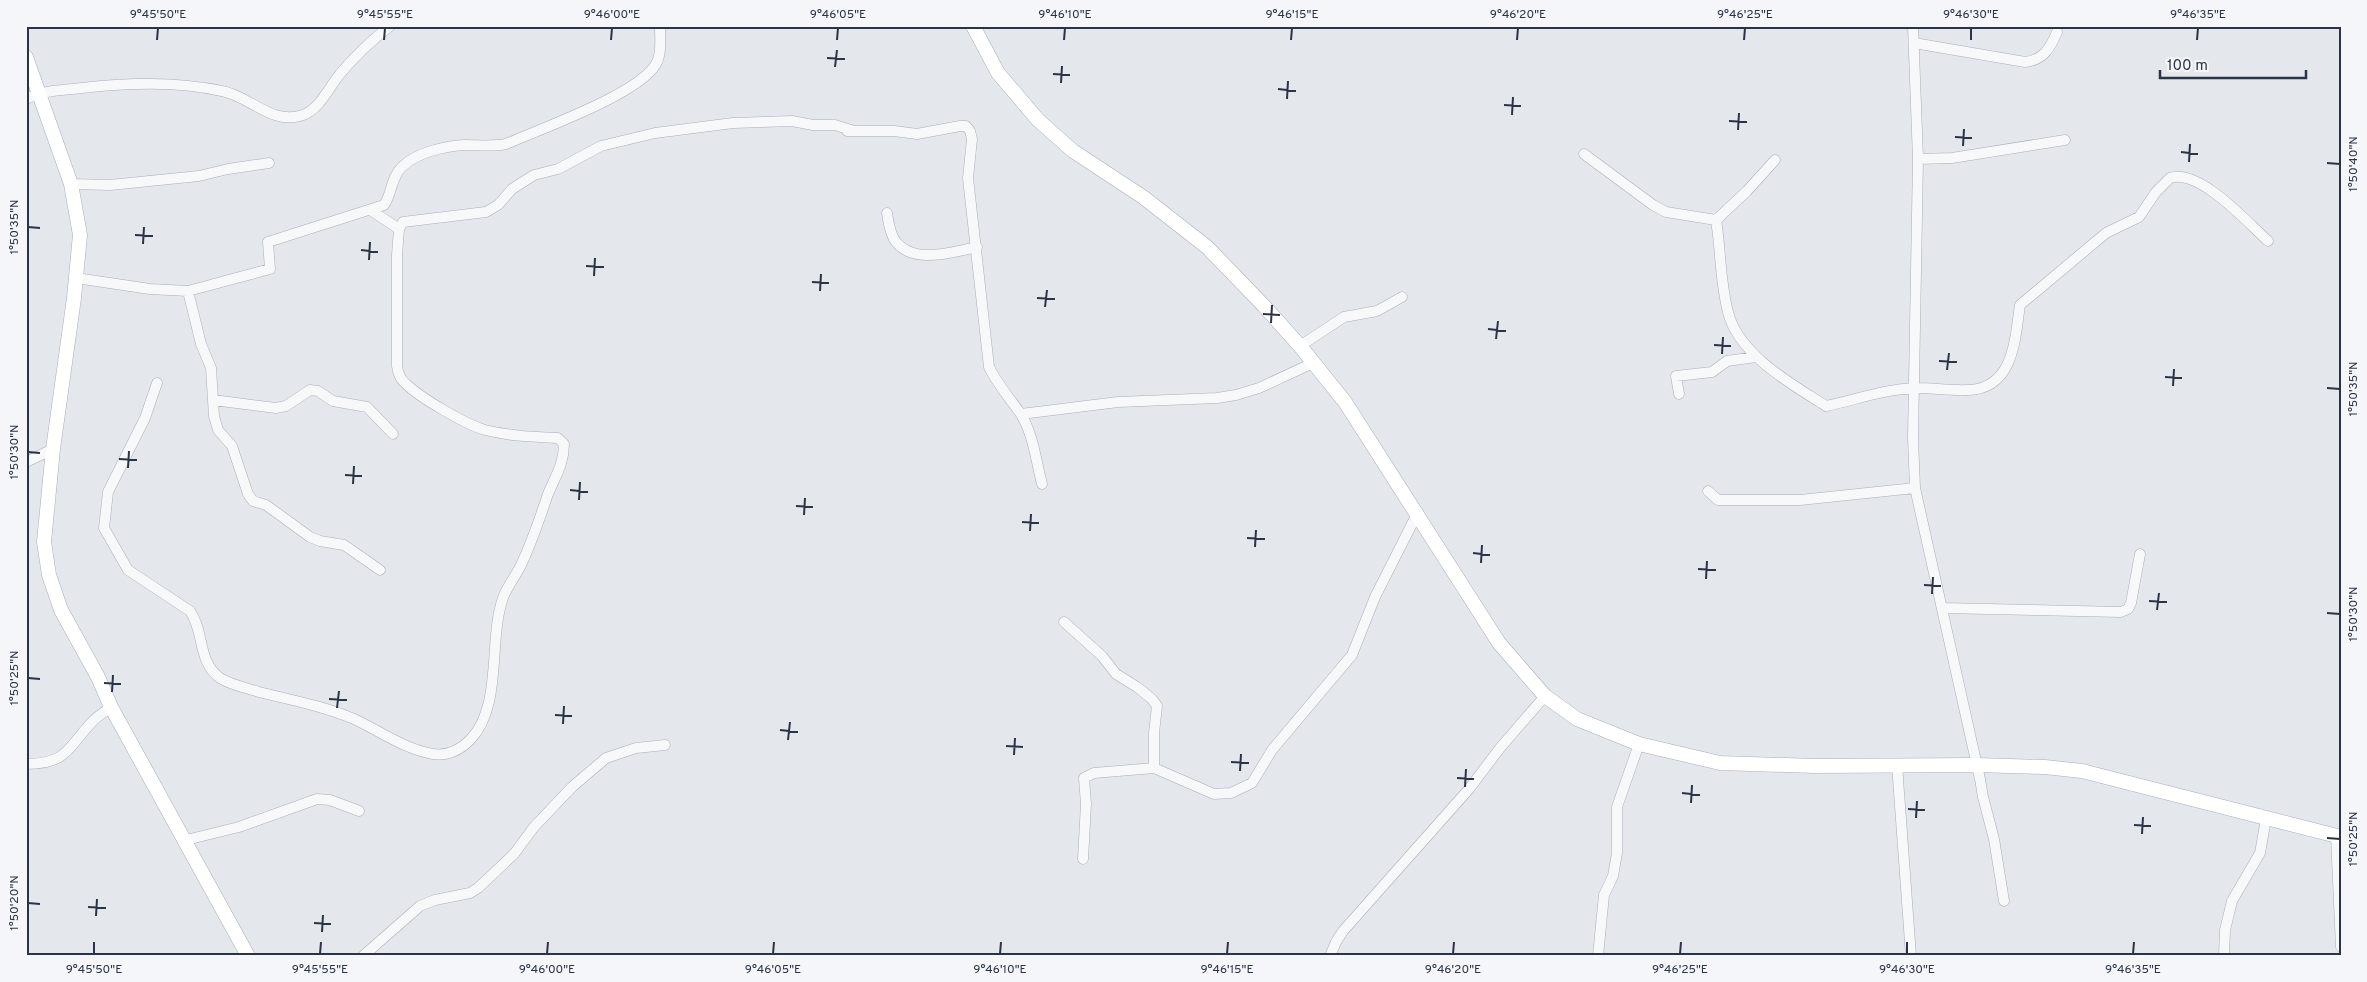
<svg xmlns="http://www.w3.org/2000/svg" width="2367" height="982" viewBox="0 0 2367 982" font-family="Overpass,sans-serif">
<rect width="100%" height="100%" fill="#e4e7ec"/>
<g fill="none" stroke-linecap="round" stroke-linejoin="round">
<defs>
<path id="street" d="M1913 26 1918 159 1913 438 1915 488 1980 779 1983 797 1994 839 2004 901
M1914 43 2025 62C2043 60 2050 49 2057 32
M26 99C44 90 63 90 82 88 129 83 174 81 222 91 250 96 272 126 303 115 320 109 329 87 340 74 355 56 372 40 390 26
M847 131H894L917 134 960 126H966L970 131 972 139 968 178 989 367C997 384 1009 397 1020 413 1033 432 1036 461 1042 484
M1584 154 1653 205 1666 212 1716 220
M1918 159 1952 158 2065 140
M1775 160 1747 191 1716 220C1721 251 1720 282 1728 312 1738 354 1791 384 1826 406 1855 400 1885 389 1916 388 1933 388 1951 391 1969 390 2014 388 2015 339 2020 305L2106 233 2139 217 2156 192 2170 178C2199 168 2247 222 2268 241
M71 184 110 185 199 176 228 169 269 163
M372 211 399 229
M887 213C888 221 890 231 894 239 911 266 952 252 977 247
M76 278 150 289 188 291 270 269 268 242 384 205C392 194 391 177 402 167 415 153 445 146 464 145 479 145 492 147 506 144 540 129 639 94 656 64 662 53 660 38 660 26
M188 291 201 344 211 368 214 416 218 430 232 446 248 494 253 501 266 505 310 537 320 541 344 545 380 570
M1300 346 1344 317 1377 311 1402 297
M157 383 145 418 108 492 104 528 128 570 190 611C205 633 197 661 220 678 231 685 247 688 259 692 291 700 323 706 354 719 380 731 404 749 433 754 447 756 460 750 470 740 503 706 488 640 503 598 507 586 516 576 521 565 532 542 540 518 548 494 555 477 564 464 564 444L558 438C533 437 509 436 485 430 465 424 420 398 405 383 400 379 398 373 397 366V255L399 229 403 222 486 212 498 205 512 189 534 175 558 169 601 146 655 133 733 123 792 121 813 125H835L854 131
M1679 394 1676 376 1712 372 1727 361 1756 357
M213 400 276 408 286 406 310 390 318 391 333 401 367 407 393 434
M1021 414 1118 402 1217 398 1236 395 1259 388 1313 363
M26 462 53 449
M1708 491 1718 500H1800L1915 488
M1942 608 2121 612 2128 609 2131 603 2140 554
M1064 622 1102 656 1116 674 1137 687 1152 699 1157 706 1154 733V768
M26 764C68 764 68 747 92 722 97 716 105 712 111 707
M1897 765 1911 956
M2336 836 2341 947
M186 840 239 827 317 799 330 800 359 811
M1083 859 1086 804 1084 778 1094 773 1154 768 1214 794 1231 793 1252 783 1272 750 1352 655 1375 597 1418 512
M363 956 420 906 435 900 470 893 478 888 514 854 534 827 572 787 606 758 636 748 665 745
M1330 956 1336 942 1343 931 1469 789 1500 748 1545 696
M1598 956 1604 895 1613 876 1617 853V807L1639 744
M2224 956 2225 930 2232 901 2260 853 2266 819"/>
<path id="secondary" d="M973 26 998 73 1038 120 1073 151 1143 197 1207 247 1264 306 1300 346 1345 402 1499 643 1545 696 1577 719 1639 744 1720 763 1815 766 1976 765 2045 767 2082 771 2341 837
M26 57 71 184 80 235 74 298 53 449 44 542 49 575 61 610 98 677 111 707 248 956"/>
</defs>
<use href="#street" stroke="#a9aeb7" stroke-width="11"/>
<use href="#secondary" stroke="#a9aeb7" stroke-width="15"/>
<use href="#street" stroke="#f7f8fa" stroke-width="10"/>
<use href="#secondary" stroke="#fff" stroke-width="14"/>
</g>
<path fill="none" stroke="#2b3445" stroke-width="2" d="M157 40 158 28M384 40 385 28M611 40 612 28M837 40 838 28M1064 40 1065 28M1291 40 1292 28M1517 40 1518 28M1744 40 1745 28M1971 40V28M2197 40 2198 28M827 58 845 59M835 67 837 50M1053 74 1070 75M1061 83 1062 66M1278 89 1296 91M1287 99 1288 81M1504 105 1521 106M1512 115 1513 97M1729 121 1747 122M1738 130 1739 113M1955 137 1972 138M1963 146 1964 129M2181 152 2198 154M2189 162 2190 144M2327 163 2340 164M28 227 40 228M135 235 153 236M143 244 144 227M361 250 378 252M369 260 370 242M586 266 604 267M594 276 595 258M812 282 829 283M820 291 821 274M1037 298 1055 299M1045 307 1047 290M1263 314 1280 315M1271 323 1272 305M1488 329 1506 331M1496 339 1498 321M1714 345 1731 346M1722 354 1723 337M1939 361 1957 362M1947 370 1949 353M2165 377 2182 378M2173 386 2174 369M2327 388 2340 389M28 452 40 453M119 459 137 460M128 468 129 451M345 475 362 476M353 484 354 466M570 490 588 492M579 500 580 482M796 506 813 507M804 515 805 498M1022 522 1039 523M1030 531 1031 514M1247 538 1265 539M1255 547 1256 530M1473 553 1490 555M1481 563 1482 545M1698 569 1716 570M1706 579 1707 561M1924 585 1941 586M1932 594 1933 577M2149 601 2167 602M2157 610 2159 593M2327 613 2340 614M28 678 40 679M104 683 121 684M112 692 113 675M329 699 347 700M337 708 339 691M555 715 572 716M563 724 564 706M780 730 798 732M788 740 790 722M1006 746 1023 747M1014 755 1015 738M1231 762 1249 763M1240 771 1241 754M1457 778 1474 779M1465 787 1466 769M1682 793 1700 795M1691 803 1692 785M1908 809 1925 810M1916 818 1917 801M2134 825 2151 826M2142 834 2143 817M2327 838 2340 839M28 903 40 904M88 907 106 908M96 916 97 899M314 923 331 924M322 932 323 915M94 954V942M320 954 321 942M547 954 548 942M773 954 774 942M1000 954 1001 942M1227 954 1228 942M1453 954 1454 942M1680 954 1681 942M1907 954V942M2133 954 2134 942"/>
<rect width="2367" height="982" fill="none" stroke="#f4f6f9" stroke-width="55"/>
<path d="M2160 70v8h146v-8" fill="none" stroke="#2b3445" stroke-width="2.5"/>
<text x="2167" y="70" font-size="15" fill="#2b3445" stroke="#f4f6f9" stroke-width="4" paint-order="stroke">100 m</text>
<rect x="28" y="28" width="2312" height="926" fill="none" stroke="#2b3445" stroke-width="2"/>
<g font-size="12" text-anchor="middle" fill="#2b3445">
<text x="158" y="18">9°45'50"E</text>
<text x="385" y="18">9°45'55"E</text>
<text x="612" y="18">9°46'00"E</text>
<text x="838" y="18">9°46'05"E</text>
<text x="1065" y="18">9°46'10"E</text>
<text x="1292" y="18">9°46'15"E</text>
<text x="1518" y="18">9°46'20"E</text>
<text x="1745" y="18">9°46'25"E</text>
<text x="1971" y="18">9°46'30"E</text>
<text x="2198" y="18">9°46'35"E</text>
<text transform="translate(2353 164) rotate(-90)" y="4">1°50'40"N</text>
<text transform="translate(14 227) rotate(-90)" y="4">1°50'35"N</text>
<text transform="translate(2353 389) rotate(-90)" y="4">1°50'35"N</text>
<text transform="translate(14 452) rotate(-90)" y="4">1°50'30"N</text>
<text transform="translate(2353 614) rotate(-90)" y="4">1°50'30"N</text>
<text transform="translate(14 678) rotate(-90)" y="4">1°50'25"N</text>
<text transform="translate(2353 839) rotate(-90)" y="4">1°50'25"N</text>
<text transform="translate(14 903) rotate(-90)" y="4">1°50'20"N</text>
<text x="94" y="973">9°45'50"E</text>
<text x="320" y="973">9°45'55"E</text>
<text x="547" y="973">9°46'00"E</text>
<text x="773" y="973">9°46'05"E</text>
<text x="1000" y="973">9°46'10"E</text>
<text x="1227" y="973">9°46'15"E</text>
<text x="1453" y="973">9°46'20"E</text>
<text x="1680" y="973">9°46'25"E</text>
<text x="1907" y="973">9°46'30"E</text>
<text x="2133" y="973">9°46'35"E</text>
</g>
</svg>
